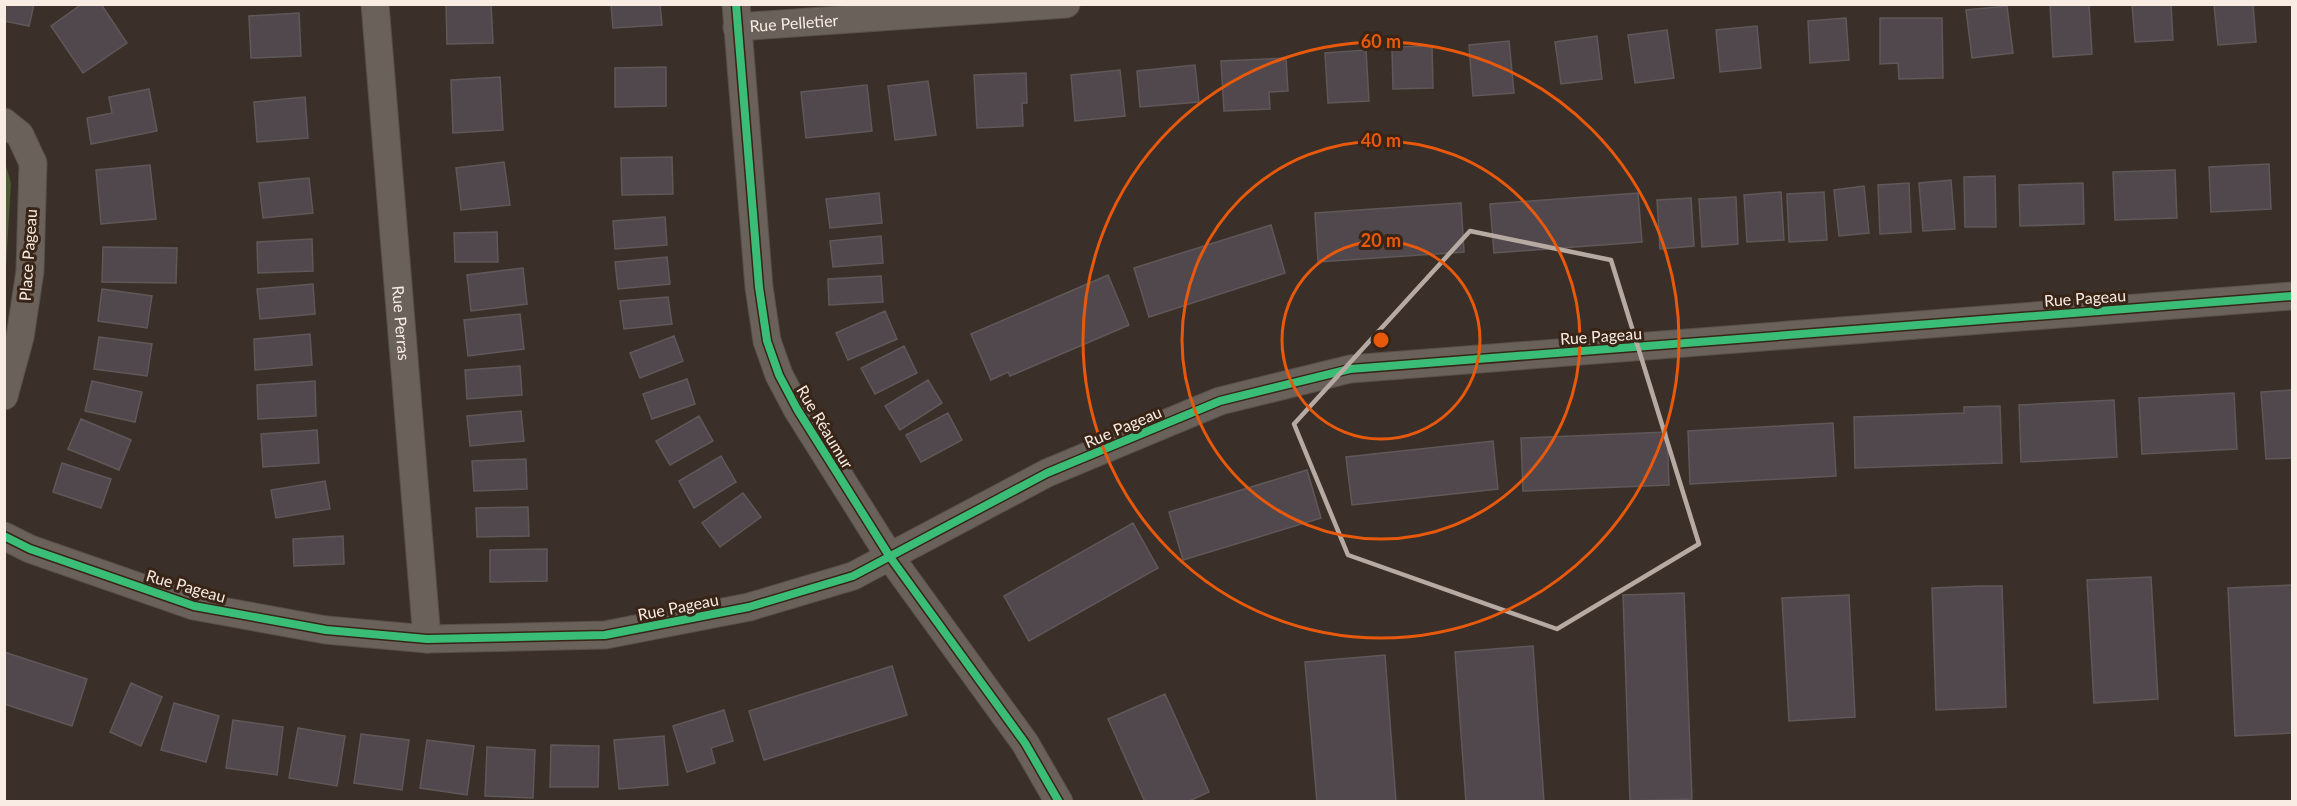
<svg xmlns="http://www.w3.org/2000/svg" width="2297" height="806" viewBox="0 0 2297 806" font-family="Lato,sans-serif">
<rect width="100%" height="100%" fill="#3b3029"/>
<path fill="#4a5b32" d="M5 163 11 183 5 281 4 163Z"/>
<path fill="#51484e" stroke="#5f5859" stroke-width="1.5" d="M4 4H34L29 26 4 21Z
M82 4H101L127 43 83 73 51 26Z
M446 4H491L493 43 447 44Z
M611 4H660L662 25 613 28Z
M2050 4H2089L2092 54 2053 57Z
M2132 4H2171L2173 40 2135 42Z
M2214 4H2253L2256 42 2218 45Z
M2007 6 2013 53 1972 58 1966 10Z
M299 13 301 56 251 58 249 16Z
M1846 18 1849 60 1810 63 1808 21Z
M1880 18H1942L1943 78 1899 79 1898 63 1880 64Z
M1757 26 1761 68 1720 72 1716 30Z
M1667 30 1674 78 1635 83 1628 35Z
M1597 36 1602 79 1561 84 1555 42Z
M1509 41 1514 93 1473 96 1469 45Z
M1432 46 1433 88 1393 89 1392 47Z
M1366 50 1369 101 1328 103 1325 53Z
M1286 58 1288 91 1269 92 1270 109 1224 111 1221 61Z
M1195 65 1199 102 1140 107 1137 71Z
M666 67V106L615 107V68Z
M1120 70 1125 116 1075 121 1071 75Z
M1026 73 1027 103H1022L1023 126 977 128 974 75Z
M500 77 503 130 453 133 451 80Z
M928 81 936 135 895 140 888 86Z
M867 85 872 131 806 138 801 92Z
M149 89 157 131 91 144 87 118 112 113 109 97Z
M305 97 308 138 257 142 254 102Z
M672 157 673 194 622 195 621 158Z
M504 162 510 205 461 210 456 168Z
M2269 164 2271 209 2211 212 2209 167Z
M150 165 156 219 101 224 96 170Z
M2175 170 2177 218 2115 220 2113 172Z
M1995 176 1996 227H1965L1964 177Z
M309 178 313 213 263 218 259 183Z
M1951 180 1955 229 1923 231 1919 183Z
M1909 183 1911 232 1880 234 1878 185Z
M2083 183 2084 224 2020 226 2019 185Z
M1864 186 1869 233 1839 236 1834 190Z
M1781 192 1784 240 1747 242 1744 195Z
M1824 192 1827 240 1789 242 1787 194Z
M879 193 882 223 830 228 826 199Z
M1638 193 1642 242 1494 253 1490 204Z
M1736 197 1738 244 1702 247 1699 199Z
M1691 198 1694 246 1660 249 1657 200Z
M1461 203 1464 252 1318 262 1315 213Z
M665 217 667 245 615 249 613 221Z
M1271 225 1285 273 1149 317 1134 268Z
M497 232 498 262H455L454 233Z
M881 236 883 263 833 267 830 241Z
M312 239 313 271 258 273 257 242Z
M103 247 177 248 176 283 102 282Z
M667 257 670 284 618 289 615 262Z
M523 268 527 304 471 311 467 275Z
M1108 275 1129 325 1010 376 1008 372 991 380 971 334Z
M881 276 883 302 829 305 828 279Z
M313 284 315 314 260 319 257 289Z
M102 289 152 296 147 328 98 321Z
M668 297 672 324 624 329 620 301Z
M885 311 897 339 848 360 836 333Z
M520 314 524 349 468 356 464 320Z
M310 334 312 365 255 370 254 339Z
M674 336 683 361 640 378 630 353Z
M99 337 152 344 147 376 94 369Z
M904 346 917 373 875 394 861 368Z
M520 366 522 395 467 399 465 370Z
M687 379 695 404 652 419 643 394Z
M928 380 942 403 900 430 885 406Z
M92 381 142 392 135 422 85 411Z
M315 381 316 416 258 419 257 385Z
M2292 390V458L2266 459 2261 392Z
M2234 393 2237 449 2142 454 2139 398Z
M2114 400 2117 457 2021 462 2019 405Z
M2000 406 2002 463 1855 468 1854 417 1964 413V407Z
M521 411 524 441 470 446 467 416Z
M948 413 962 440 921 462 906 435Z
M699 416 713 441 670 465 656 441Z
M81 419 131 440 119 470 68 449Z
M1833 423 1836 476 1690 484 1688 431Z
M317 430 319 463 263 467 261 434Z
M1667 432 1669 485 1523 491 1521 438Z
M1493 441 1498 489 1352 505 1346 457Z
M721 456 736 482 694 508 679 481Z
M526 459 527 489 474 491 472 461Z
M62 463 111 479 101 508 53 492Z
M1307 470 1321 518 1183 560 1169 512Z
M325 481 330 509 276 518 271 490Z
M743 493 761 517 720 547 702 523Z
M528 507 529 536 477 537 476 508Z
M1133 523 1158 568 1029 641 1004 596Z
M343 536 344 564 294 566 293 539Z
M547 549V581L490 582V550Z
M2151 577 2158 699 2094 703 2087 580Z
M2292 585V733L2235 736 2228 588Z
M1980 586H2002L2006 707 1936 710 1932 588Z
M1684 593 1692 799 1630 801 1623 595Z
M1849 595 1855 717 1789 721 1782 598Z
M1533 646 1544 802H1466L1455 652Z
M4 652 87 679 72 726 4 704Z
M1385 655 1396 802H1317L1305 662Z
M892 666 907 715 764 760 749 711Z
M131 683 162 697 141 746 110 732Z
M1165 694 1209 792 1187 802H1145L1108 719Z
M174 703 219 716 206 762 161 750Z
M724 710 733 741 711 748 715 763 687 772 673 726Z
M233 720 283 727 277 775 226 768Z
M298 728 345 736 337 786 289 778Z
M361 734 409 740 402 790 354 783Z
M664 736 668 785 619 789 614 740Z
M427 740 474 746 467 795 420 788Z
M551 745 599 746 598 787H550Z
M487 747 535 750 533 798 485 796Z"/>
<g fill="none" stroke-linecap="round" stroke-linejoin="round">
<defs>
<g id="minor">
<path id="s1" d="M375 4 427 639"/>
<path d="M736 4 759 287 767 341 779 375 797 409 890 557 1025 743 1059 802"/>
<path id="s2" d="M737 27 1066 4"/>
<path d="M4 122 20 135 33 163 30 271 20 337 4 396"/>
<path d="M4 536 30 549 194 606 326 630 427 639 605 635 749 607 853 576 1047 473 1220 401 1350 369 2292 296"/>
</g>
</defs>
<use href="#minor" stroke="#594f49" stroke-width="29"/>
<use href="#minor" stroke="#6a615b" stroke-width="27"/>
<defs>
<path id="cycleway" d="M736 4 759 287 767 341 779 375 797 409 890 557 1025 743 1059 802
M4 536 30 549 194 606 326 630 427 639 605 635 749 607 853 576 1047 473 1220 401 1350 369 2292 296"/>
</defs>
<use href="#cycleway" stroke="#382517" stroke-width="11"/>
<use href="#cycleway" stroke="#3abd76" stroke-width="8"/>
</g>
<path fill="none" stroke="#b6aaa2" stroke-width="4.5" stroke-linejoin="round" d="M1470 231 1611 260 1699 544 1557 629 1348 555 1294 424Z"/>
<g fill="none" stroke="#e8590c" stroke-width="3">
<circle cx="1381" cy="340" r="99"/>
<circle cx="1381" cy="340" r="199"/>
<circle cx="1381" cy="340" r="298"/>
</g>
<g text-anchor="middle" stroke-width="6" stroke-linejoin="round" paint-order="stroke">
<g font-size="16" fill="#f9ece3" stroke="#382517">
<text dy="6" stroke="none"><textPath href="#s2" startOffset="57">Rue Pelletier</textPath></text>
<text transform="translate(28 255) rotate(-86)" y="6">Place Pageau</text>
<text transform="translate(2085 298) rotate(-4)" y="6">Rue Pageau</text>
<text dy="6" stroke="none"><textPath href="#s1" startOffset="320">Rue Perras</textPath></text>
<text transform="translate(1601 336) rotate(-4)" y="6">Rue Pageau</text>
<text transform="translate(825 427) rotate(59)" y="6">Rue Réaumur</text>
<text transform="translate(1123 427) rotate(-23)" y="6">Rue Pageau</text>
<text transform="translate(186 586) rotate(16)" y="6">Rue Pageau</text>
<text transform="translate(678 607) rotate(-11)" y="6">Rue Pageau</text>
</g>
</g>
<circle cx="1381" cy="340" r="9" fill="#e8590c" stroke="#382517" stroke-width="3"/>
<g font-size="18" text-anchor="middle" font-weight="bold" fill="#e8590c" stroke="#382517" stroke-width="6" stroke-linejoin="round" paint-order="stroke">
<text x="1381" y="48">60 m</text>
<text x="1381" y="147">40 m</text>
<text x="1381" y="247">20 m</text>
</g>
<rect width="2297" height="806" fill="none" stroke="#f9ece3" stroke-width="12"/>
</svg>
